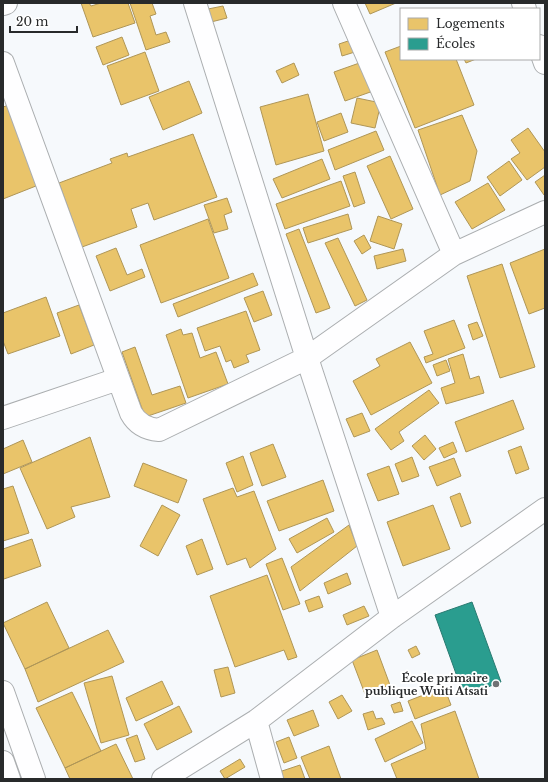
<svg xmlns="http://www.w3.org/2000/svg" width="548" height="782" viewBox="0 0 548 782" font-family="'Libre Baskerville',serif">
<rect width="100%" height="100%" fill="#f6f9fc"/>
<path fill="#e9c46a" stroke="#af9657" d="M81 3H89L91 6 101 3H128L135 23 93 37Z
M130 3H152L156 14 150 16 156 35 166 32 170 42 146 50Z
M365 3H396L370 14Z
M223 6 227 18 211 22 208 9Z
M122 37 129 55 103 65 96 47Z
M354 39 358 51 342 56 339 44Z
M401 46V59H456L474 105 415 128 385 52Z
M145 52 159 91 121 105 107 66Z
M464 59H476L466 63Z
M365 61 376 90 345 101 334 72Z
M294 63 299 75 282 83 276 71Z
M189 81 202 113 163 130 149 97Z
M308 94 324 151 276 165 260 107Z
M357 98 381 103 375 128 351 123Z
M9 105 41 184 3 199V107Z
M341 113 348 132 324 141 317 122Z
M462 115 477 151 470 181 440 195 418 130Z
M528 128 545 152V167L527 180 511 159 520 153 511 140Z
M376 131 384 150 335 170 328 150Z
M193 134 217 197 154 220 148 203 131 209 137 227 82 247 59 183 112 163 110 159 127 153 128 157Z
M390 156 413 209 391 219 367 166Z
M322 159 330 179 282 198 273 179Z
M509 161 522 180 500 196 487 177Z
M355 172 365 203 354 207 343 176Z
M545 175V194L544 195 535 182Z
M341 181 350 206 285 229 276 204Z
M488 183 505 210 472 229 455 202Z
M227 198 232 212 224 215 228 229 214 233 204 205Z
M348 214 352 229 308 243 303 228Z
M378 216 402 224 394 249 370 241Z
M208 219 229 278 161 303 140 245Z
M299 229 330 308 316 313 286 234Z
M364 235 371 248 362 254 354 241Z
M338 238 367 300 355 306 325 243Z
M116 248 127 275 142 269 145 277 110 291 96 256Z
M403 249 406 261 377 269 374 256Z
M545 249V308L529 314 510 263Z
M502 264 535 367 500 378 467 276Z
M253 273 258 285 178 317 173 304Z
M263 291 272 315 254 322 244 298Z
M46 297 60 336 8 354 3 341V313Z
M79 305 94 345 71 354 57 313Z
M246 311 260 350 246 355 249 362 234 368 231 360 226 362 220 346 205 351 197 328Z
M454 320 465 348 426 363 424 357 433 354 424 331Z
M477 322 483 336 473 340 468 325Z
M181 329 183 335 192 333 200 358 216 352 228 384 188 398 166 335Z
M410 342 432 383 371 415 353 381 380 366 376 359Z
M135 347 152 395 180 386 186 403 145 417 122 352Z
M463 354 470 379 479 376 484 393 446 404 441 388 455 383 448 359Z
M446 360 450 371 437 376 433 365Z
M429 390 439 403 399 432 404 441 391 450 375 429Z
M513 400 524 429 466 452 455 422Z
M362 413 370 431 354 437 346 419Z
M425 435 436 449 424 460 412 446Z
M90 437 110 497 71 507 75 517 47 529 20 468Z
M23 440 32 462 3 474V449Z
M453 442 457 452 444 458 439 448Z
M273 444 286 477 262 486 250 453Z
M521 446 529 469 516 474 508 451Z
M243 456 253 485 237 492 226 463Z
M412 457 419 476 402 482 395 464Z
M454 458 461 476 437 486 429 467Z
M143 463 187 480 178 503 134 486Z
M389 466 399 494 378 501 367 474Z
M323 480 334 511 279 531 267 501Z
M13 486 29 533 3 541V489Z
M233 488 237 497 254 491 276 549 250 568 246 558 227 565 203 499Z
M460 493 471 523 461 527 450 497Z
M162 505 180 515 158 556 140 546Z
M433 505 450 549 403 566 387 522Z
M327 518 334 532 297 553 289 539Z
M349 525 357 546 300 591 291 567Z
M32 539 41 566 4 579 3 576V549Z
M202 539 213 569 197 575 186 546Z
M282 558 300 604 283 610 266 564Z
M347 573 351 584 328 594 324 583Z
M267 575 297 657 288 660 284 650 235 667 210 596Z
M319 596 323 607 309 612 305 601Z
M47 602 69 648 25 669 3 623Z
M364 606 369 616 347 625 343 615Z
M108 630 124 662 38 702 25 669Z
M416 646 420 654 412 658 408 650Z
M377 650 390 685 365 694 352 660Z
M228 667 235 693 221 697 214 670Z
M112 676 129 735 101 743 84 683Z
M162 681 173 704 136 721 126 698Z
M444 687 451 705 415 719 408 701Z
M72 692 101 751 65 768 36 708Z
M342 695 352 711 338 719 329 702Z
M400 702 403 711 394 713 391 705Z
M179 706 192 732 157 750 144 724Z
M313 710 319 726 294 736 287 720Z
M373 711 376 719 382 718 385 724 368 730 363 714Z
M455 711 479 779H397L391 764 426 749 421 724Z
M412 721 423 743 385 762 375 739Z
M137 735 145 759 135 762 126 739Z
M289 737 297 758 284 763 276 742Z
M116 744 133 779H70L65 768Z
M329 746 341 779H310L301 757Z
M240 759 245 767 225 779 220 771Z
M300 765 305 779H281L279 772Z"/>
<path fill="#2a9d8f" stroke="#297a71" d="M472 602 501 682 464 696 435 615Z"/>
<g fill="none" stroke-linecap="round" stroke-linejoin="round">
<defs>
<path id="minor" d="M195 3 307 358 392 617
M344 3 454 254
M523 3 525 9
M3 4 6 3
M539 46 545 63
M3 63 131 413C137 424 146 429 159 430L307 358 454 254 545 212
M3 418 118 379
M256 721 272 779
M163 779 256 721 392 617 545 509"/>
<path id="major" d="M3 692 34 779
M3 762 9 779"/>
</defs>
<use href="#minor" stroke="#abaeb0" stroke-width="24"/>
<use href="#major" stroke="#abaeb0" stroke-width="24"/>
<use href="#minor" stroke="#fefeff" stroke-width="22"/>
<use href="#major" stroke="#fefeff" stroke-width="22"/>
</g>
<circle fill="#707274" stroke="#fff" stroke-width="1.5" cx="496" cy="684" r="4"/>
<g text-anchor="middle" stroke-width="4" stroke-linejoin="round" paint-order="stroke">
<g font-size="11" font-weight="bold" fill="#282a2b" stroke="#fff" text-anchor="end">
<text x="488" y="682">École primaire<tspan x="488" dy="13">publique Wuiti Atsati</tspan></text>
</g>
</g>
<rect width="548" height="782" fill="none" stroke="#282a2b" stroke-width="8"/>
<rect x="400" y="8" width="140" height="52" fill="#ffffff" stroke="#a9aaaa"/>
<rect x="408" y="18" width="20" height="12" fill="#e9c46a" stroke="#a9aaaa"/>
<text x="436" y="28" font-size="12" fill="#282a2b">Logements</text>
<rect x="408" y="38" width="20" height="12" fill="#2a9d8f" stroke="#a9aaaa"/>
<text x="436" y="48" font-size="12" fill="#282a2b">Écoles</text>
<path d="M10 26v6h67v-6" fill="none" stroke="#282a2b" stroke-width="2"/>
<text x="16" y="26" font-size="12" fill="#282a2b" stroke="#ffffff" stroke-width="3" paint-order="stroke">20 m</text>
</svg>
